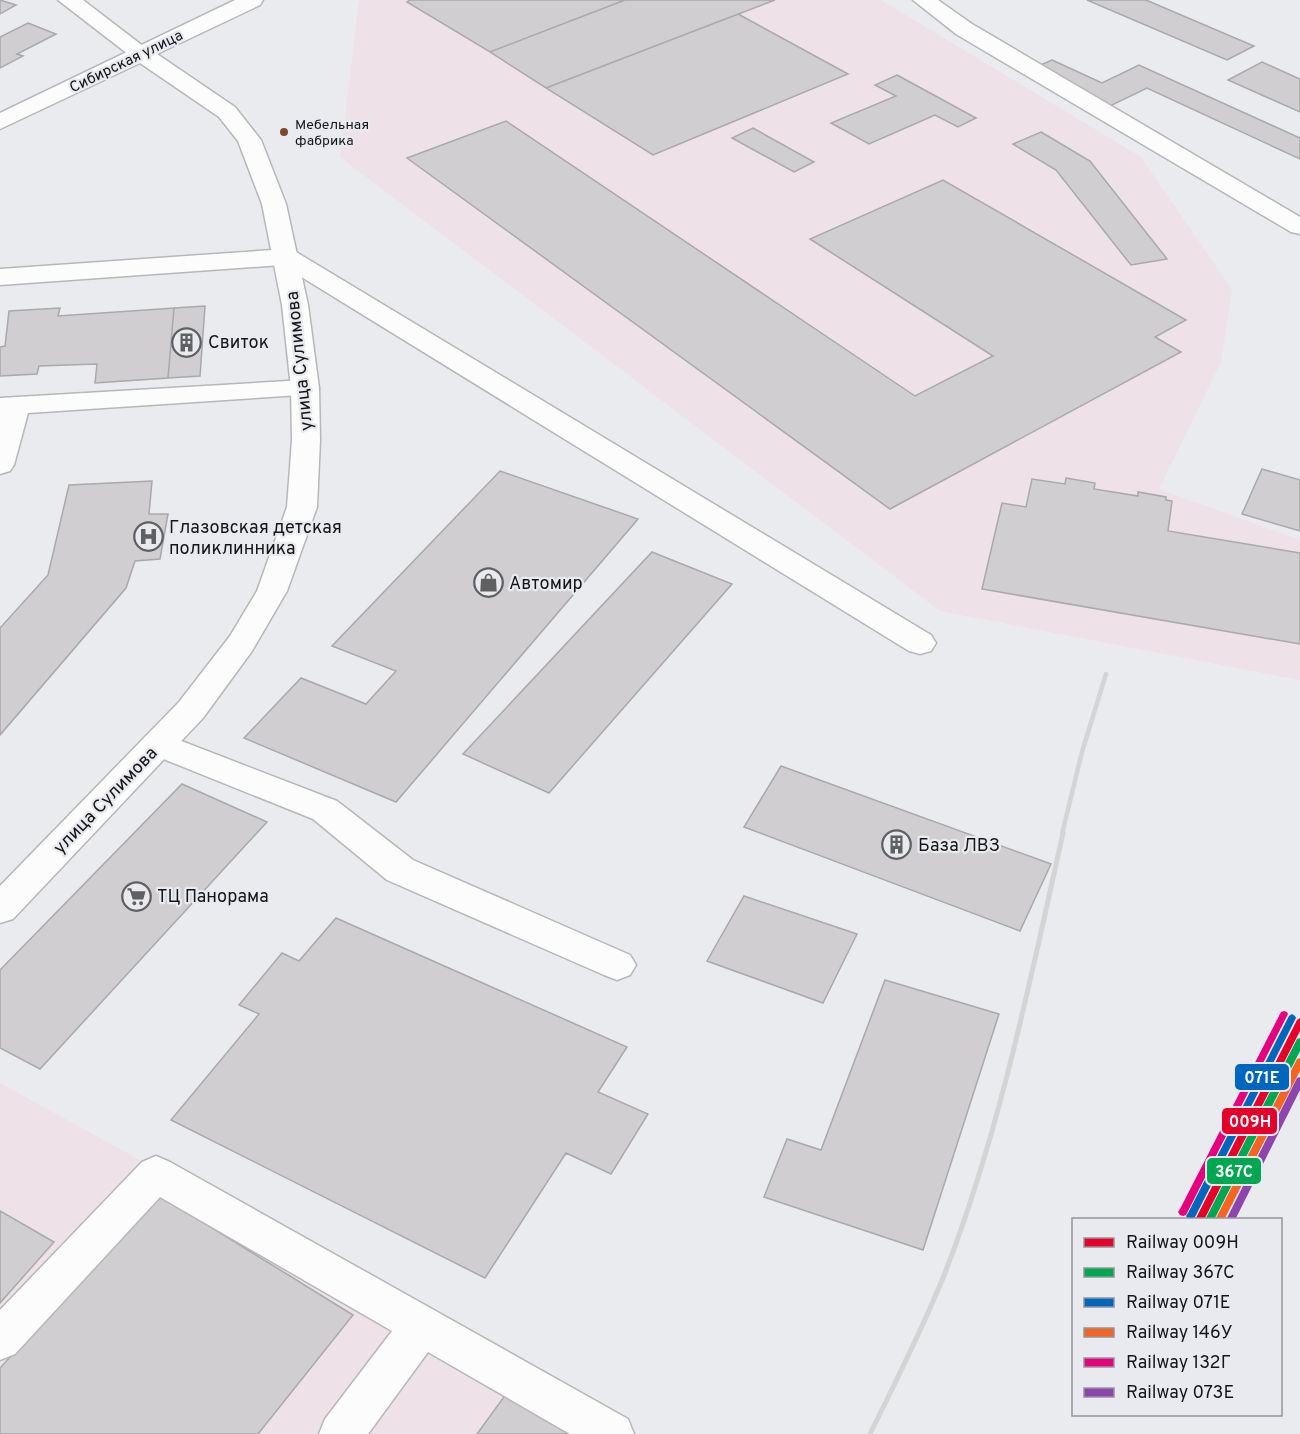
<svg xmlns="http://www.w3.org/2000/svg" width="1300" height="1434" viewBox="0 0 1300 1434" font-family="Overpass,sans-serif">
<rect width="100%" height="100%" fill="#eaebef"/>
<path fill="#eee1e8" d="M361 0H881L1141 157 1232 290 1221 362 1159 489 1300 540V680L940 611 340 157 359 1Z
M0 1083 637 1434H0Z"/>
<path fill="#d0ced1" stroke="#a9a8aa" stroke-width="1.5" d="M0 0 16 5 0 14Z
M410 0H625L490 52 407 2Z
M625 0H775L546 88 490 52Z
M1087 0H1146L1254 46 1227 60Z
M738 14 848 74 653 155 546 88Z
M28 23 56 34 17 54 23 56 0 68V37Z
M1052 60 1102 83 1139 65 1300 138V159L1147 88 1110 106 1031 69Z
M1262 62 1300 79V112L1228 80Z
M897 75 976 118 958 127 935 115 869 144 831 123 896 96 875 85Z
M506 121 915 396 993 356 810 239 943 180 1186 320 1155 337 1181 352 890 509 407 158Z
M753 128 814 162 794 172 732 138Z
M1041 132 1090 161 1167 259 1131 265 1056 170 1013 144Z
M205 306 200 376 168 378 174 308Z
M60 308 58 316 174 308 168 378 95 383 97 364 39 366 37 374 0 376V347L5 346 9 311Z
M1262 469 1300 480V531L1242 514Z
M500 471 638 519 396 802 244 738 301 678 366 704 396 671 332 646Z
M1066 478 1095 483 1094 489 1138 496V492L1166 497V500L1172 501 1168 531 1300 553V644L982 589 1002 503 1026 507 1032 479 1065 484Z
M152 481 149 514H168L160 559 135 561 126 588 0 735V628L48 575 69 485Z
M652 552 732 584 549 793 463 754Z
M781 766 1051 864 1020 931 744 827Z
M182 784 267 822 40 1069 0 1048V970Z
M744 896 857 934 823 1003 707 961Z
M336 918 627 1047 598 1092 648 1114 611 1174 566 1153 485 1278 171 1120 259 1014 239 1005 282 953 299 961Z
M885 980 999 1014 923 1250 764 1197 787 1139 821 1150Z
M159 1195 353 1315 258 1434H0V1368Z
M0 1211 54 1242 0 1303Z
M512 1386 589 1434H477Z"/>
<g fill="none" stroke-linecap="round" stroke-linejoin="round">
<defs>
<path id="minor" d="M58 0H83L152 53 149 58 141 60 133 58Z
M913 0H938L972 24 1300 217V234L1291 232 956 34Z
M287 249 296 252 931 635 936 643 931 651 920 654 909 651 282 265 0 285V269Z
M305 380 315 382 319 388 315 394 28 413 14 465 10 471 0 474V398Z
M158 732 337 801 413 860 630 955 636 965 630 975 617 980 604 975 387 880 313 819 146 752 141 744 146 736Z
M156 1156 170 1162 628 1419 634 1434H570L428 1352 368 1434H319L325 1419 392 1331 160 1197 15 1354 0 1360V1310L142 1162Z"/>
<path id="major" d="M235 0H263L260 5 157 54 235 107 261 140 286 204 308 305 319 388 320 440 317 507 287 591 252 651 203 718 13 919 0 923V886L179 702 230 636 257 591 287 507 292 440 291 388 282 305 262 204 238 141 219 117 140 63 0 129V113Z"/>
</defs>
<use href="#minor" stroke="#b7b7ba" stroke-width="3"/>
<use href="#major" stroke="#b7b7ba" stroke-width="3"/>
<use href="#minor" fill="#fcfcfd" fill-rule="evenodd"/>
<use href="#major" fill="#fcfcfd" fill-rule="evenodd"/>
<path stroke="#d4d4d5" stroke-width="4.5" d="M1062 834 1082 752 1106 674"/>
<path stroke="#d4d4d5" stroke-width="5" d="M870 1434C896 1381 923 1328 945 1273 1000 1131 1030 981 1063 833"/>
<defs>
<path id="rail-1" d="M1300 1018V1031L1204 1220H1195L1297 1020Z"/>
<path id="rail-2" d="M1300 1038V1051L1214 1220H1205L1297 1039Z"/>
<path id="rail-3" d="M1292 1014 1295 1016 1296 1018 1194 1219H1188L1186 1216 1188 1213 1289 1016Z"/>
<path id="rail-4" d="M1300 1058V1071L1224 1220H1215L1297 1059Z"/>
<path id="rail-5" d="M1284 1011 1287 1012 1288 1014 1186 1215 1183 1216 1180 1215 1178 1212 1180 1209 1281 1012Z"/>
<path id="rail-6" d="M1300 1077V1090L1235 1220H1226L1297 1078Z"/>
</defs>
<use href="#rail-1" stroke="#e9eaf0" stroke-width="4"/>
<use href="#rail-2" stroke="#e9eaf0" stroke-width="4"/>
<use href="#rail-3" stroke="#e9eaf0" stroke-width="4"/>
<use href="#rail-4" stroke="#e9eaf0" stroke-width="4"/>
<use href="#rail-5" stroke="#e9eaf0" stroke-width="4"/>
<use href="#rail-6" stroke="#e9eaf0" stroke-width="4"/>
<use href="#rail-1" fill="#e4002b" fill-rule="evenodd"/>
<use href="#rail-2" fill="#00a651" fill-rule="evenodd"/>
<use href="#rail-3" fill="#0065bd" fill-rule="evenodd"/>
<use href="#rail-4" fill="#f26522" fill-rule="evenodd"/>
<use href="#rail-5" fill="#e5007d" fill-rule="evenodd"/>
<use href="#rail-6" fill="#8e44ad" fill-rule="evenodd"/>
</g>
<defs>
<symbol id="building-ring" viewBox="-11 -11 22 22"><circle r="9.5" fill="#e9eaf0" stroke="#606063" stroke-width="1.5"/><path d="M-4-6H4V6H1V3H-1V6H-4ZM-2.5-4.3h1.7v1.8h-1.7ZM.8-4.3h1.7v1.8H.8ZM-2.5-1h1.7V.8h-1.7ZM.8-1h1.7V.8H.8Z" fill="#606063"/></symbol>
<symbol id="hospital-ring" viewBox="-11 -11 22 22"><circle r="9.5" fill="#e9eaf0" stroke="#606063" stroke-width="1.5"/><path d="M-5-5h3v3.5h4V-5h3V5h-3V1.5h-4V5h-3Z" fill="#606063"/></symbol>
<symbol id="shop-ring" viewBox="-11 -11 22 22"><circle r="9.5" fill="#e9eaf0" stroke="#606063" stroke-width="1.5"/><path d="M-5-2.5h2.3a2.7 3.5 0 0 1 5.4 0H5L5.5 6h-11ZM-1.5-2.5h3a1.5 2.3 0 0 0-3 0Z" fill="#606063"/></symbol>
<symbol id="supermarket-ring" viewBox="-11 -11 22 22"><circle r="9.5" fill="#e9eaf0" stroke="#606063" stroke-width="1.5"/><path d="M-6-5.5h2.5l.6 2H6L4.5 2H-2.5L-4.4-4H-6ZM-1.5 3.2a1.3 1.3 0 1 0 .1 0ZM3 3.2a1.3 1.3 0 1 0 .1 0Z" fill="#606063"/></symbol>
</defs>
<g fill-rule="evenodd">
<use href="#building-ring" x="170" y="326" width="33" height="33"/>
<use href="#hospital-ring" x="132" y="520" width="33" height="33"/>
<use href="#shop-ring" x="472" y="566" width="33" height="33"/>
<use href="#building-ring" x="880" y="828" width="33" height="33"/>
<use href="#supermarket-ring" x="120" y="880" width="33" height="33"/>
</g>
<circle fill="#7a4b2a" stroke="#e9eaf0" stroke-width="2" cx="284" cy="132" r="5"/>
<g text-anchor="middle" stroke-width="4.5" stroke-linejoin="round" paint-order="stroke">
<g font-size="14" fill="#151517" stroke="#e9eaf0" text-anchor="start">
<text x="295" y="129">Мебельная<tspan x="295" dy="16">фабрика</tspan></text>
</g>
<g font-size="15" fill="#151517" stroke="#e9eaf0">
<text transform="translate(126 61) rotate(-26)" y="5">Сибирская улица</text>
</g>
<g font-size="18" fill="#151517" stroke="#e9eaf0" text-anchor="start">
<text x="208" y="348">Свиток</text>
<text x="169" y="533">Глазовская детская<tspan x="169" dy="21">поликлинника</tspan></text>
<text x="509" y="589">Автомир</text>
<text x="918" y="851">База ЛВЗ</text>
<text x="157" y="902">ТЦ Панорама</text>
</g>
<g font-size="18" fill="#151517" stroke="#e9eaf0">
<text transform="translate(299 361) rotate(-96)" y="6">улица Сулимова</text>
<text transform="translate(105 800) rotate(-46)" y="6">улица Сулимова</text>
</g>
</g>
<g stroke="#e9eaf0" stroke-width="2">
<rect x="1234" y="1063" width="56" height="28" rx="6" fill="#0065bd"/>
<rect x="1221" y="1107" width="57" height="28" rx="6" fill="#e4002b"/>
<rect x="1206" y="1157" width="56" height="28" rx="6" fill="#00a651"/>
</g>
<g font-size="16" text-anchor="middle" font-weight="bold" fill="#fff">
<text x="1262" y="1083">071Е</text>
<text x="1250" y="1127">009Н</text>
<text x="1234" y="1177">367С</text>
</g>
<rect x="1072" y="1218" width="210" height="198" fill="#e9eaf0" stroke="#949599" stroke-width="1.5"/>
<rect x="1084" y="1238" width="30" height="9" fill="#e4002b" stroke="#949599" stroke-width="1.5"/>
<text x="1126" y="1248" font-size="18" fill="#151517">Railway 009Н</text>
<rect x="1084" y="1268" width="30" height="9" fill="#00a651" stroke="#949599" stroke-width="1.5"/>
<text x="1126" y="1278" font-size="18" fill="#151517">Railway 367С</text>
<rect x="1084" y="1298" width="30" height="9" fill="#0065bd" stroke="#949599" stroke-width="1.5"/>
<text x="1126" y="1308" font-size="18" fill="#151517">Railway 071Е</text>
<rect x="1084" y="1328" width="30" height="9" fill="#f26522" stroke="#949599" stroke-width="1.5"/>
<text x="1126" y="1338" font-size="18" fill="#151517">Railway 146У</text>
<rect x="1084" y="1358" width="30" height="9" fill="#e5007d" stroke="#949599" stroke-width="1.5"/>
<text x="1126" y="1368" font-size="18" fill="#151517">Railway 132Г</text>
<rect x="1084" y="1388" width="30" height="9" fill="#8e44ad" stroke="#949599" stroke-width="1.5"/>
<text x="1126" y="1398" font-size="18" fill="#151517">Railway 073Е</text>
</svg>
